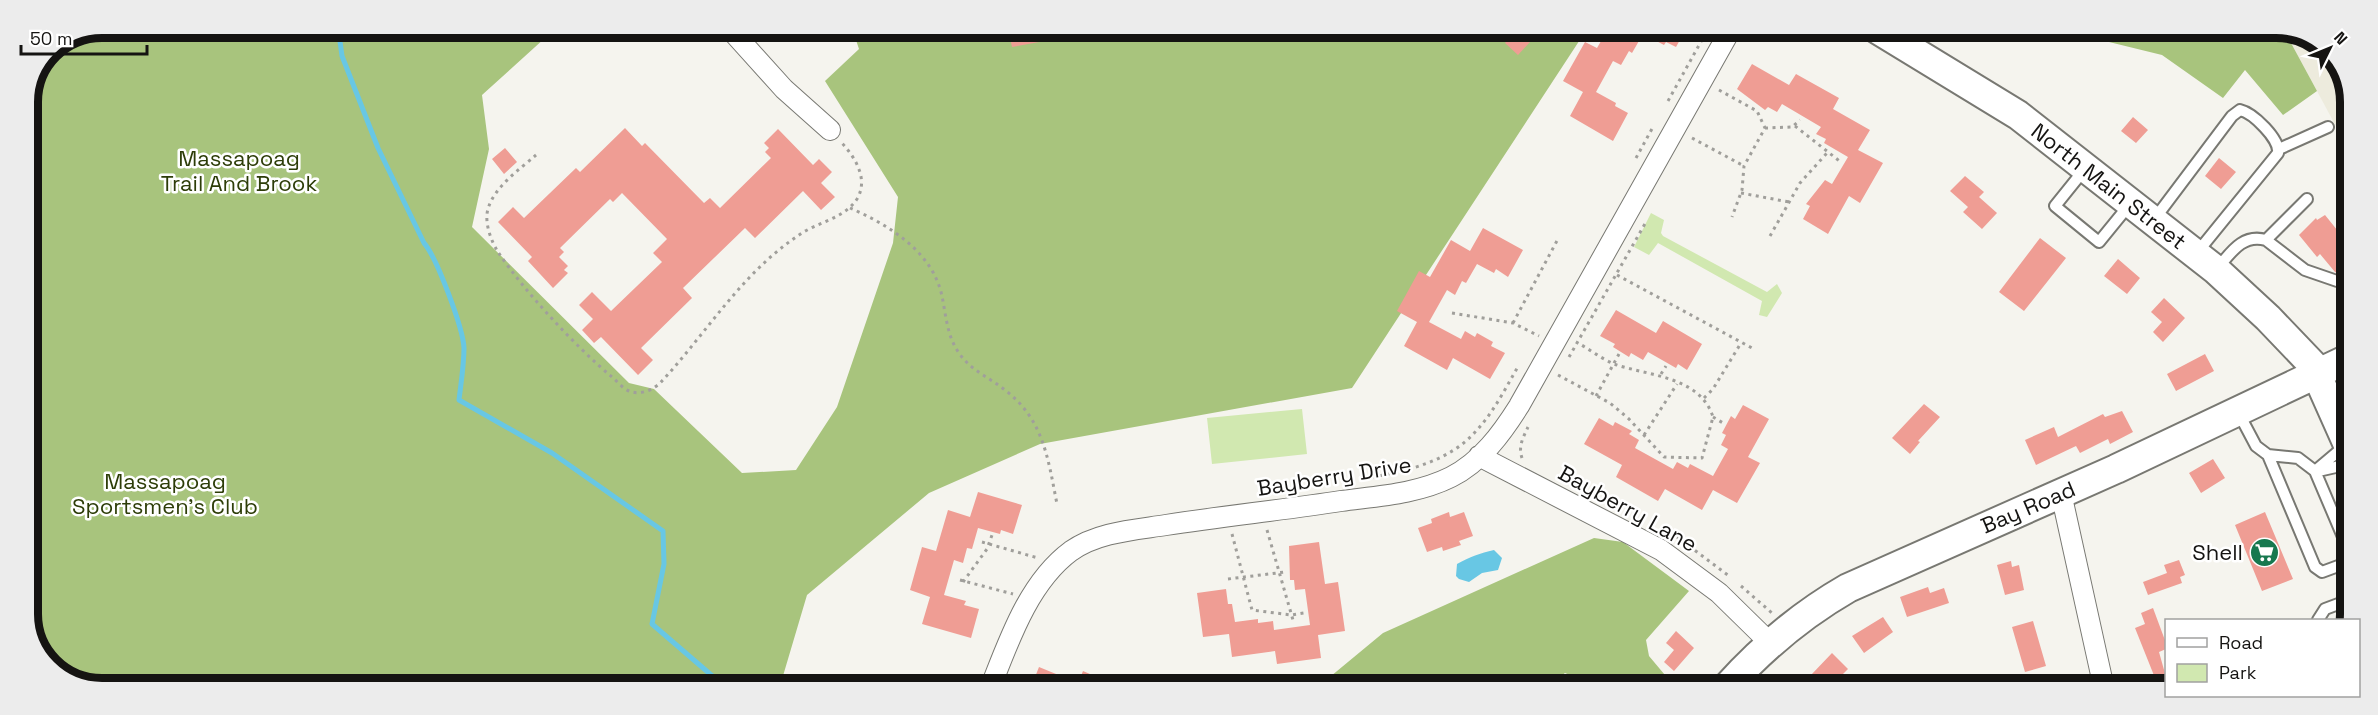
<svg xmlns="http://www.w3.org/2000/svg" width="2378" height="715" viewBox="0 0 2378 715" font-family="'Space Grotesk',sans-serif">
<rect width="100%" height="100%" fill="#f5f4ee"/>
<path fill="#edebdd" d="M2284 30H2296L2333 53 2351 96V154Z"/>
<path fill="#d1e8b0" d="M1651 213 1664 220 1661 233 1663 236 1767 292 1777 284 1782 293 1767 317 1759 315 1762 301 1658 243 1649 255 1634 247Z
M1302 409 1307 454 1212 464 1207 418Z"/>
<path fill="#a8c47d" d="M102 27 556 28 482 95 489 149 472 227 629 383 654 389 742 473 796 470 837 407 893 243 898 197 825 81 859 49 852 28 1587 29 1352 388 1040 444 929 493 807 595 780 686H540L533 681 492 686 82 685 43 659 27 619V101L49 49Z
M2099 29 2284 30 2317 91 2283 115 2245 70 2223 98 2162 55 2109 42Z
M1594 538 1623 542 1689 591 1646 640 1649 656 1675 687H1597L1565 673 1547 687H1304L1325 681 1383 633Z"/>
<path fill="#68c7e4" d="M1494 550 1502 558 1498 570 1482 573 1469 582 1459 579 1456 576 1457 564C1470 557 1480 553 1494 550Z"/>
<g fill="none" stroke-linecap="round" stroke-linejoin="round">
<path stroke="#68c7e4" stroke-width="5" d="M338 27 342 56 378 148 424 243C437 258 463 328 464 348 464 365 461 383 459 400L552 453 663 531 664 564 652 624 724 686"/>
</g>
<path fill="#ef9d94" d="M1008 28H1082L1083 34 1012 47Z
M1608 29H1686L1676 47 1666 42 1664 45 1643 34 1632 53 1629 51 1621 65 1613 61 1596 92 1616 103 1615 106 1628 113 1613 141 1570 116 1583 92 1563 81 1585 42 1597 48Z
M1517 30 1530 42 1518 55 1505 43Z
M1752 64 1789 85 1796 74 1839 98 1833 109 1870 130 1858 150 1883 163 1860 203 1849 196 1828 234 1803 219 1810 206 1806 204 1825 180 1832 184 1848 157 1824 143 1826 139 1816 134 1821 127 1782 104 1777 112 1768 107 1765 110 1737 89Z
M2133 117 2148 130 2136 143 2121 131Z
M625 128 642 146 645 143 704 203 710 198 720 208 771 158 765 152 769 148 764 143 778 129 813 165 819 159 832 172 821 183 835 197 821 210 803 191 755 238 745 228 683 288 692 298 641 348 653 360 638 375 601 337 594 343 582 330 593 319 579 305 592 292 611 311 662 262 653 253 667 239 622 193 613 202 610 199 560 248 564 252 559 257 568 266 564 270 568 273 553 288 528 261 532 257 498 222 513 207 524 218 576 168 580 172Z
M505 148 517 162 504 174 492 159Z
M2219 158 2236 172 2221 189 2205 176Z
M1965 176 1984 192 1979 197 1997 213 1982 229 1963 212 1968 207 1950 191Z
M2325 215 2350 246V290L2342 276 2335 272 2320 254 2317 257 2299 235 2316 218 2317 220Z
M1483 228 1523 250 1508 277 1496 269 1494 273 1477 264 1466 283 1462 281 1455 295 1447 290 1429 322 1461 339 1465 331 1475 337 1477 333 1493 342 1491 346 1505 353 1490 379 1453 358 1447 370 1404 346 1417 322 1397 311 1419 271 1430 277 1451 240 1470 251Z
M2040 238 2066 258 2024 311 1999 292Z
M2118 259 2140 278 2127 294 2104 276Z
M2164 298 2185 318 2163 342 2153 332 2162 322 2151 312Z
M1616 310 1656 333 1663 321 1702 344 1687 370 1678 364 1676 368 1648 352 1643 360 1631 353 1629 357 1613 347 1615 344 1600 336Z
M2205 354 2214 371 2176 391 2167 374Z
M1924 404 1940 417 1918 441 1920 442 1910 454 1892 438Z
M1743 405 1769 419 1748 457 1760 463 1737 503 1713 490 1702 510 1665 489 1658 501 1616 477 1622 465 1584 444 1599 418 1613 426 1615 422 1632 431 1629 434 1639 440 1635 448 1673 469 1677 462 1688 468 1690 464 1713 476 1728 449 1721 445 1726 435 1722 433 1731 416 1735 419Z
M2122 411 2133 432 2110 444 2108 439 2080 453 2076 446 2036 465 2025 440 2054 427 2058 437 2103 414 2105 417Z
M2213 459 2225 478 2201 493 2189 473Z
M978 492 1022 505 1013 534 1001 530 1000 534 978 528 972 549 967 548 963 563 954 560 944 595 966 601 964 605 979 609 971 638 922 624 930 597 910 590 922 547 936 551 948 510 970 517Z
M1449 512 1450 517 1464 512 1473 536 1459 541 1461 545 1443 551 1442 547 1427 552 1418 528 1432 523 1431 519Z
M2265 512 2293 579 2262 591 2235 525Z
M1319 542 1325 584 1338 582 1345 631 1318 635 1321 658 1277 664 1275 651 1232 657 1229 634 1203 637 1197 593 1226 589 1228 604H1232L1235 622 1258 619V623L1273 621 1274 630 1310 625 1305 589 1295 590 1294 580H1290L1289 546Z
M2179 560 2185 575 2180 577 2182 583 2148 595 2143 582 2167 573 2164 565Z
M2011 561 2012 567 2019 565 2024 590 2005 595 1997 565Z
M1928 587 1930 593 1944 588 1949 603 1907 617 1900 597Z
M2153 608 2166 643V649L2159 652 2166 677V688H2159L2135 628 2145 624 2141 613Z
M1883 617 1893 632 1864 653 1852 636Z
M2033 621 2046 666 2025 672 2012 627Z
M1676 631 1694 648 1674 671 1664 662 1674 650 1666 643Z
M1832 653 1848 669 1830 687H1824L1811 675Z
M1039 667 1078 683 1083 671 1120 687H1031Z"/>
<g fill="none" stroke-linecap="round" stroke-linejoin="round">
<defs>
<path id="lane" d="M2279 149 2328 127
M2084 170 2055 206 2099 242 2130 204
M2153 221 2232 116 2240 110C2253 113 2280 139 2278 153L2196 254
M2266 240 2305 270 2337 281
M2216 270C2230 254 2242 233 2266 240L2307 199
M2238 412 2256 446 2268 455
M2315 471 2347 444
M2318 471 2349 464
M2349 562 2322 572 2315 567 2268 455 2298 458 2315 471 2349 551
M2318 620 2325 609 2349 600"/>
<path id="street" d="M729 28 784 89 830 130
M1911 48 1917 29
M1479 456 1661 550 1719 593 1769 642
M2061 493 2104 688
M991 686C1009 640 1029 582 1071 551 1098 532 1134 530 1166 525 1224 516 1283 510 1341 501 1378 496 1417 494 1451 477 1481 462 1502 433 1519 406L1731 29"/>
<path id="secondary" d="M1877 29 2018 115 2216 270 2268 318 2312 364 2349 447
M1727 687C1763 647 1801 615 1848 588L2116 469 2350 358"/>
</defs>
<use href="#lane" stroke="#787872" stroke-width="14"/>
<use href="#street" stroke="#787872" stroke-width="22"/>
<use href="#secondary" stroke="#787872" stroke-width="32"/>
<path stroke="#a09f9b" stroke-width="3" stroke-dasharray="3 4.5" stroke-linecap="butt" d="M1719 90 1757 111 1765 128 1744 166 1742 190 1732 217
M1668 101 1708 29
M1795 126 1842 163
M1765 128 1792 127 1800 120
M1692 138 1744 166
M536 155C520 169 494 187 488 209 484 222 491 241 498 252 524 291 576 347 612 377 617 381 623 389 629 391 641 396 655 389 662 381 708 331 742 273 799 235 817 222 844 219 857 199 869 179 855 157 841 142
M1636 158 1653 127
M1741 193 1789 202
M850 208C887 224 930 250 941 292 946 312 946 335 959 353 971 371 989 377 1005 390 1044 420 1048 459 1057 504
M1770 236 1800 183 1827 153
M1617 275 1752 348
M1452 313 1513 323 1539 336
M1513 323 1559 237
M1569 357 1646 222
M1661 374 1666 366
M1558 375 1610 403 1629 419 1664 457 1702 458 1713 417C1700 376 1648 376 1614 364 1602 359 1589 349 1578 343
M1596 396 1619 354
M1704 398 1713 389 1741 343
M1713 417 1723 423
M1644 435 1677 384
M1522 458C1518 446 1523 438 1528 427
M1372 477C1409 471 1451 460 1476 431 1494 412 1506 387 1519 365
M1267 530 1293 620
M1232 534 1252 610 1291 615 1304 613
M1677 537 1729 576
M982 542 1038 558
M1228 579 1285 572
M960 580 1013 594
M963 582 987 549 992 535
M1741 586 1772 613"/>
<use href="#lane" stroke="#fff" stroke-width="10"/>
<use href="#street" stroke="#fff" stroke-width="20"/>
<use href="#secondary" stroke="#fff" stroke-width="28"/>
</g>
<defs>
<symbol id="supermarket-disc" viewBox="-11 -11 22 22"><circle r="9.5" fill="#17784f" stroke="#fff"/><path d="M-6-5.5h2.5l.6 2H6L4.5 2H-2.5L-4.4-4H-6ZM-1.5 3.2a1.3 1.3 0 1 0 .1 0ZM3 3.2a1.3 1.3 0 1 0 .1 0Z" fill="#fff"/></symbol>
</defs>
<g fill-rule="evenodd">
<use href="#supermarket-disc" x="2248" y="536" width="33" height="33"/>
</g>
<g text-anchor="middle" stroke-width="5" stroke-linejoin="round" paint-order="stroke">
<g font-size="22" fill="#2d3d08" stroke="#fff">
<text x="239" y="166">Massapoag<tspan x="239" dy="25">Trail And Brook</tspan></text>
<text x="165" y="489">Massapoag<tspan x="165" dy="25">Sportsmen's Club</tspan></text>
</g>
<g font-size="22" fill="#151412" stroke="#fff">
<text transform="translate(2109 186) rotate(38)" y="8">North Main Street</text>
<text transform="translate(1334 476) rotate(-9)" y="8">Bayberry Drive</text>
<text transform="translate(2028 507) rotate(-23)" y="8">Bay Road</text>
<text transform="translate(1628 508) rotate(29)" y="8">Bayberry Lane</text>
</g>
<g font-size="22" fill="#151412" stroke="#fff" text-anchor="end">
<text x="2243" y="560">Shell</text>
</g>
</g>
<path d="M0 0H2378V715H0ZM102 38H2276A64 64 0 0 1 2340 102V614A64 64 0 0 1 2276 678H102A64 64 0 0 1 38 614V102A64 64 0 0 1 102 38Z" fill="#ececec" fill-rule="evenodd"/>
<path fill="none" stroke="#151412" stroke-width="8" d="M102 38H2276A64 64 0 0 1 2340 102V614A64 64 0 0 1 2276 678H102A64 64 0 0 1 38 614V102A64 64 0 0 1 102 38Z"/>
<rect x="2165" y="619" width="195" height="78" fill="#ffffff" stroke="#a1a1a0" stroke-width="1.5"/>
<rect x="2177" y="638" width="30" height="9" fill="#ffffff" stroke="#a1a1a0" stroke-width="1.5"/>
<text x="2219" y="649" font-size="18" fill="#151412">Road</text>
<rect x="2177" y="664" width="30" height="18" fill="#d1e8b0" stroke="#a1a1a0" stroke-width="1.5"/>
<text x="2219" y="679" font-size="18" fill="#151412">Park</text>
<g transform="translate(2330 48) rotate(47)" stroke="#ffffff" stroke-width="4.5" paint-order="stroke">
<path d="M0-4.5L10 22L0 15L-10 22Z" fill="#151412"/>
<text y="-9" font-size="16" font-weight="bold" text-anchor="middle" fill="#151412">N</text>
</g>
<path d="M21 45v9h126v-9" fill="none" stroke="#151412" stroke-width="3"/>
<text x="30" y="45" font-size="18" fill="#151412" stroke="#ffffff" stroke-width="4.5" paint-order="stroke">50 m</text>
</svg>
